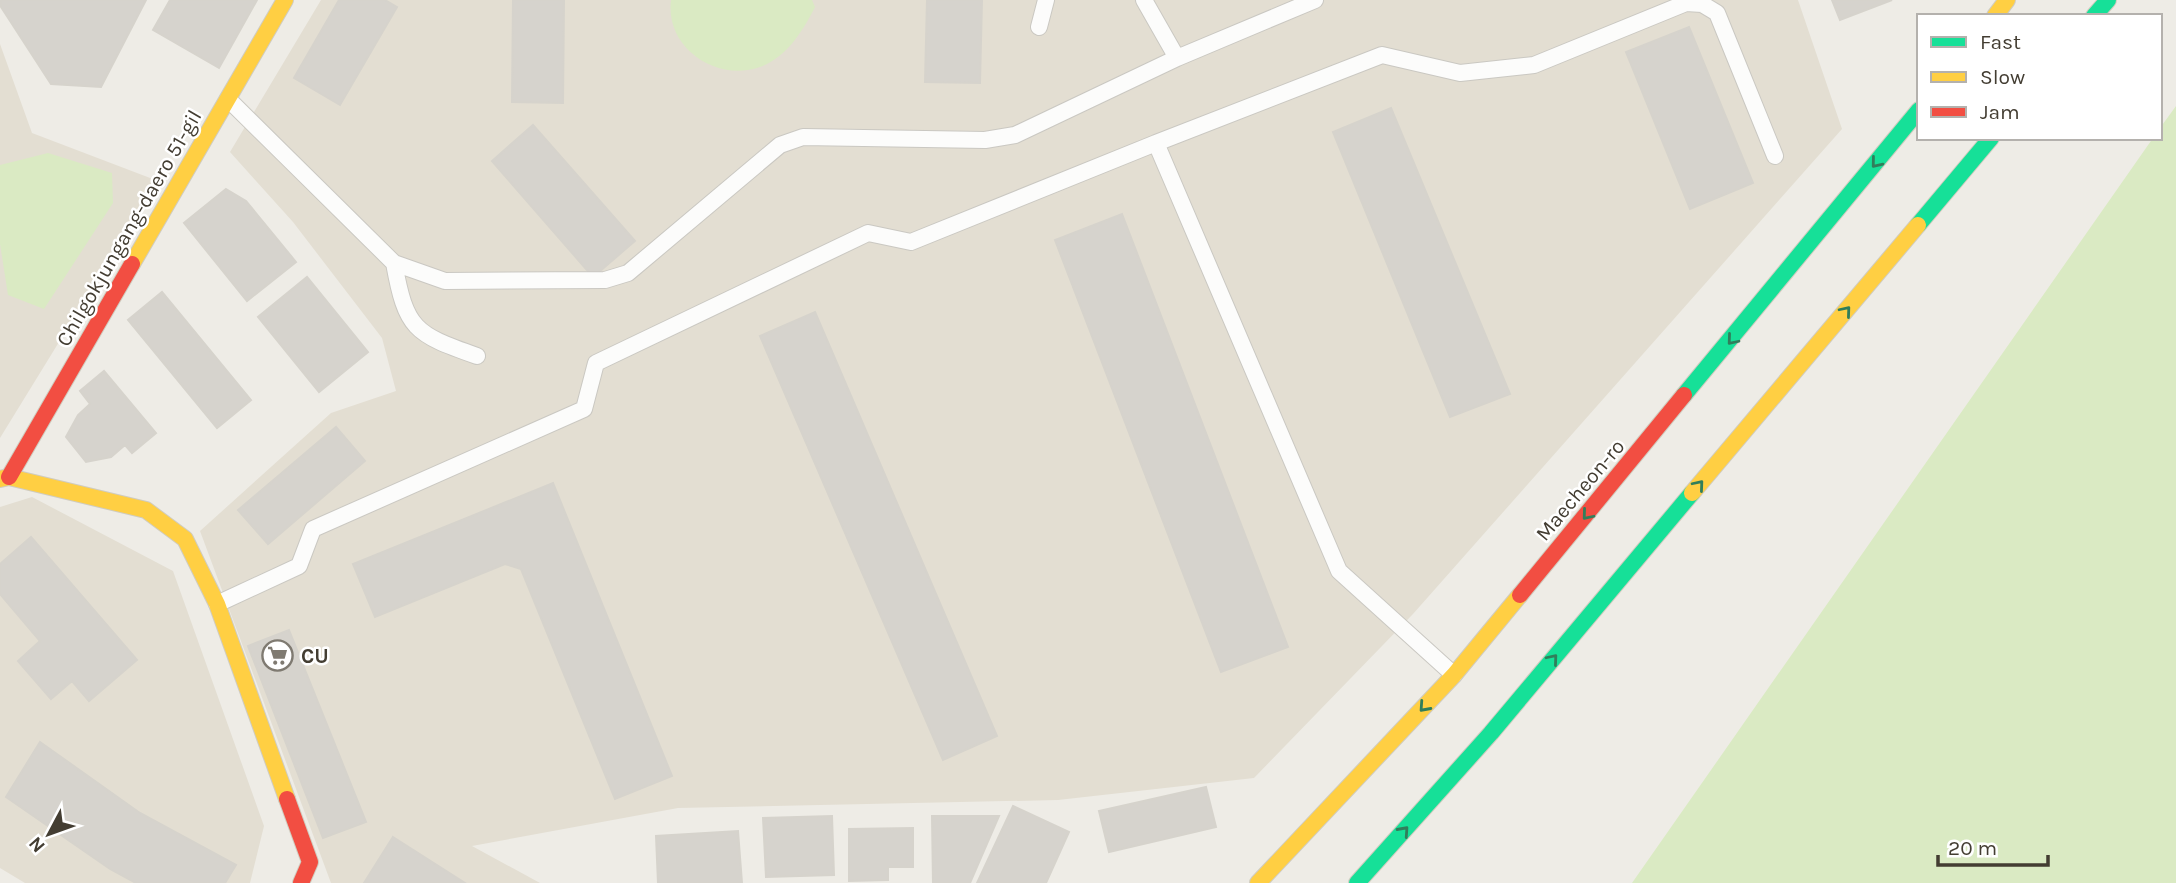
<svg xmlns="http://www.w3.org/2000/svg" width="2176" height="883" viewBox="0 0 2176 883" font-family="Karla,sans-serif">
<rect width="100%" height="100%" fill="#eeece6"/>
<path fill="#e3ded2" d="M321 0H1798L1842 129 1413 614 1254 778 1058 800 678 808 472 846 540 883H331L200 531 331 413 396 391 382 338 293 222 230 152Z
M0 44 32 133 158 181 0 438Z
M32 497 173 571 264 826 250 883H25L0 868V507Z"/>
<path fill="#daeac3" d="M671 0H812L815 7C803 31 785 60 757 68 713 81 665 46 671 0Z
M2176 106V883H1632L2153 138H2160V128Z
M48 153 112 173 113 203 44 309 8 295 0 244V165Z"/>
<path fill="#d6d3cd" stroke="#d6d3cc" stroke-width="2" d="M1 0H146L101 87 51 84 1 7Z
M170 0H257L219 68 153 30Z
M339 0H385L397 7 340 105 294 78Z
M513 0H564L563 103 512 102Z
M927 0H982L980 83 925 82Z
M1832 0H1892L1840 20Z
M1689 27 1753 183 1690 209 1626 52Z
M1391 108 1510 394 1450 417 1333 132Z
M533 125 635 241 593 277 492 161Z
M226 189 246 201 296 262 247 301 184 223Z
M1122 214 1288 647 1221 672 1055 240Z
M307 277 368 352 319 392 258 317Z
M162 292 251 400 217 428 128 320Z
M815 312 997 736 943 760 760 336Z
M104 371 156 433 132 453 125 445 111 457 86 462 66 437 78 415 90 404 80 391Z
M336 427 365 461 268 544 238 510Z
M553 483 672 776 615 799 521 569 505 564 375 617 353 564Z
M31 537 137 660 89 701 72 681 51 699 18 661 40 641 0 594V564Z
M289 630 366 822 323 838 248 646Z
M40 742 140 813 236 865 225 883H136L110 869 6 797Z
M1206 787 1216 827 1109 852 1099 811Z
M1013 806 1069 832 1046 883H977Z
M832 816 834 875 766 877 763 818Z
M932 816H999L970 883H933Z
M913 828V867H888V880L849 881V829Z
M738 831 742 883H658L656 836Z
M393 837 465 883H364Z"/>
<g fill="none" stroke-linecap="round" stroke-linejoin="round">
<defs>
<path id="lane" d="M1144 0 1177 58
M1039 27 1046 0
M228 99 394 263 445 281 605 280 628 273 780 145 803 137 985 140 1015 135 1177 58 1315 0
M1156 143 1382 55 1460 73 1534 65 1686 3 1702 4 1717 13 1775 156
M394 263C406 329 414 334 477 356
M217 604 299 566 313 529 584 409 596 363 868 233 911 242 1156 143 1339 571 1454 675"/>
<path id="fast" d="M2094 16 2108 0
M1918 225 1991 138
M1684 395 1919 110
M1357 883 1491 733 1692 493"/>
<path id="slow" d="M1995 16 2007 0
M132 264 285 0
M0 479 9 477 146 510 185 539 217 604 287 799
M1692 493 1918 225
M1258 883 1454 675 1520 595"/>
<path id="jam" d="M9 477 132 264
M1520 595 1684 395
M287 799 310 862 301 883"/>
</defs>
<use href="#lane" stroke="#cac8c2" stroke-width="18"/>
<use href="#fast" stroke="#d0ccbf" stroke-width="18"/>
<use href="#slow" stroke="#d0ccbf" stroke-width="18"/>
<use href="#jam" stroke="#d0ccbf" stroke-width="18"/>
<use href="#lane" stroke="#fcfcfb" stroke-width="16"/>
<use href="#fast" stroke="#16e098" stroke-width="16"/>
<use href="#slow" stroke="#ffcf43" stroke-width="16"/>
<use href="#jam" stroke="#f24e42" stroke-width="16"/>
</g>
<defs><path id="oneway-chevron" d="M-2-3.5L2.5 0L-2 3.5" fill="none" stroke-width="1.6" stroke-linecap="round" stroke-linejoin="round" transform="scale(1.75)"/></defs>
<g stroke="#317e5b">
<use href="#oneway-chevron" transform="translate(1876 163) rotate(129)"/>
<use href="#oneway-chevron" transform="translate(1846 311) rotate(-50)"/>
<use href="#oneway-chevron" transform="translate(1732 340) rotate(130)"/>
<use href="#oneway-chevron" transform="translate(1699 485) rotate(-50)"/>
<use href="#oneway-chevron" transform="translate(1587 515) rotate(130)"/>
<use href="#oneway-chevron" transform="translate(1553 659) rotate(-50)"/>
<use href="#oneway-chevron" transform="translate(1424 707) rotate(132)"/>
<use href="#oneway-chevron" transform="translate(1404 831) rotate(-48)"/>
</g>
<defs>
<symbol id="supermarket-ring" viewBox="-11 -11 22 22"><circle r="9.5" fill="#fff" stroke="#7f7a71" stroke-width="1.5"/><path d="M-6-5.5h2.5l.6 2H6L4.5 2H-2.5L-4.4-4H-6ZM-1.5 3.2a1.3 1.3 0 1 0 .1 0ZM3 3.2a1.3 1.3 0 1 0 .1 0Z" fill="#7f7a71"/></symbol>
</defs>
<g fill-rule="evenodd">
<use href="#supermarket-ring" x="260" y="638" width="35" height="35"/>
</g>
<g text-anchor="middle" stroke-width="5" stroke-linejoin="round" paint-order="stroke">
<g font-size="21" fill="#433d32" stroke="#fff">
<text transform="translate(129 228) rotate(-60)" y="7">Chilgokjungang-daero 51-gil</text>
<text transform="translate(1580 490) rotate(-50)" y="7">Maecheon-ro</text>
</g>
<g font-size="21" font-weight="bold" fill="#433d32" stroke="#fff" text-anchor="start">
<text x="301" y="663">CU</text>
</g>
</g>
<rect x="1917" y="14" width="245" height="126" fill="#ffffff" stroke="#b4b1ad" stroke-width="2"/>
<rect x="1931" y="37" width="35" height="10" fill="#16e098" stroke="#b4b1ad" stroke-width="2"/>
<text x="1980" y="49" font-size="21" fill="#433d32">Fast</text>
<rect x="1931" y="72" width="35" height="10" fill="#ffcf43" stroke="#b4b1ad" stroke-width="2"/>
<text x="1980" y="84" font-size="21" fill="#433d32">Slow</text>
<rect x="1931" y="107" width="35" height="10" fill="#f24e42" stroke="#b4b1ad" stroke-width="2"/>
<text x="1980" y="119" font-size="21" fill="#433d32">Jam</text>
<g transform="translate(49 834) rotate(229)" stroke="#ffffff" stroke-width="5" paint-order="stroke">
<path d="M0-5L12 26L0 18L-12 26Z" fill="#433d32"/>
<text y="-10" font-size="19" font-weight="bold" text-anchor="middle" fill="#433d32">N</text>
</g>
<path d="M1938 855v10h110v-10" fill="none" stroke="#433d32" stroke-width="3.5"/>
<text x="1948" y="855" font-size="21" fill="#433d32" stroke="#ffffff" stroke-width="5" paint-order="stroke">20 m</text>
</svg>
